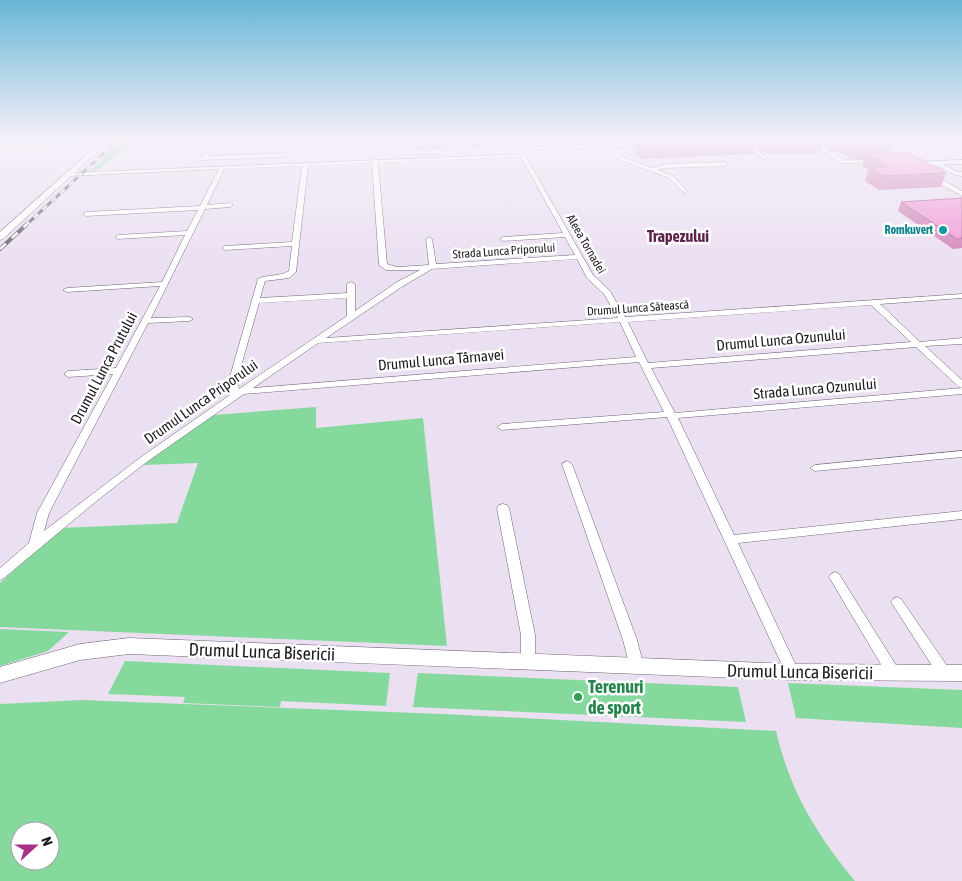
<svg xmlns="http://www.w3.org/2000/svg" width="962" height="881" viewBox="0 0 962 881" font-family="'Asap Condensed',sans-serif">
<rect width="100%" height="100%" fill="#ebe0f2"/>
<path fill="#86d99c" fill-rule="evenodd" d="M122 141H133L99 169 89 172Z
M316 407V428L423 418 447 646 0 627V583L61 528 177 523 198 463 143 465 213 415Z
M0 629 69 632 48 651 0 666Z
M125 661 390 673 386 706 281 701 280 707 183 703 185 697 108 694Z
M418 673 738 687 746 722 413 707Z
M788 683 962 690V728L796 718Z
M81 700 443 714 776 731C790 791 816 834 855 881H0V704ZM20 831H50V861H20Z"/>
<path fill="#67c080" d="M0 140H89L85 145 0 146Z"/>
<g fill="none" stroke-linecap="round" stroke-linejoin="round">
<defs>
<path id="street" d="M220 140H225L208 156 285 153 288 155 285 157 200 160V158Z
M740 140H745L766 157V159H762Z
M806 140H812L844 160H877L880 162 877 164 841 163Z
M609 144 607 147 522 150 593 275 610 291 625 317 962 294V298L880 304 920 342 962 338V344L925 346 962 380V388L959 387 916 347 651 368 675 413 962 388V394L678 418 734 535 962 511V519L738 543 799 672 797 676 792 678 787 676 667 417 502 430 497 427 502 424 664 412 639 362 244 394 148 461 99 499 4 578 0 580V568L29 543 37 513 113 374 68 377 64 374 68 371 116 368 160 286 67 292 63 290 67 288 162 282 185 235 118 239 115 237 118 235 187 231 198 210 86 216 83 214 86 212 200 206 219 169 69 176 66 174 67 173 519 154 517 150H512V148ZM521 157 563 233 503 237 500 239 503 241 565 237 575 255 436 264 432 239 429 237 426 239 429 265 397 267 387 264 378 163ZM372 163 379 265 386 270H420L397 282 355 311V284L351 282 347 284V293L260 298 265 281 289 278 296 272 308 166ZM302 166 292 242 225 246 222 248 225 250 292 246 289 271C279 277 267 274 258 279L229 380 230 395 141 457 44 531 49 513 148 323 189 321 193 319 189 317 151 318 205 209 230 207 233 205 230 203 207 205 224 169ZM577 259 587 278 604 294 618 318 326 338 403 286 432 269ZM347 298V316L239 389 237 380 259 303ZM871 305 911 342 648 363 628 322ZM620 322 636 357 253 388 318 343Z
M608 148 613 149 650 148 648 151 617 152 622 157 653 168 667 164 725 162 728 164 725 166 667 168 658 170 673 176 687 191 684 193 669 178 618 159 609 152Z
M408 151 442 150 445 152 442 154H406V152Z
M962 160V164H942L957 172H962V176C951 176 944 167 934 165 927 163 920 167 913 164L916 162Z
M962 451V457L815 471 810 468 815 465Z
M567 461 572 464 637 640 644 667 642 671 637 673 632 671 630 667 623 640 562 464Z
M503 504 507 505 509 508 535 635V663L533 667 528 669 523 667 521 663V635L497 508 499 505Z
M835 572 839 574 899 670 901 674 899 678 894 680 889 678 829 577 831 574Z
M897 597 901 599 950 670 952 674 950 678 945 680 940 678 893 605 891 602 893 599Z"/>
<path id="secondary" d="M103 140H110L3 239 0 240V232Z
M923 171H929L962 191V196L923 175Z
M129 638 792 664 962 665V681L792 680 129 654 80 660 0 683V667L80 644Z"/>
</defs>
<use href="#street" stroke="#6d6374" stroke-width="1"/>
<use href="#secondary" stroke="#6d6374" stroke-width="1"/>
<use href="#street" fill="#fff" fill-rule="evenodd"/>
<use href="#secondary" fill="#fff" fill-rule="evenodd"/>
<defs>
<path id="rail-far1" d="M25 226 118 140"/>
<path id="rail" d="M0 249 26 225"/>
</defs>
<use href="#rail-far1" stroke="#6a646f" stroke-width="3"/>
<use href="#rail" stroke="#6a646f" stroke-width="4"/>
<use href="#rail-far1" stroke="#fff" stroke-width="2" stroke-dasharray="6" stroke-linecap="butt"/>
<use href="#rail" stroke="#fff" stroke-width="2.5" stroke-dasharray="8" stroke-linecap="butt"/>
</g>
<path fill="#d186b9" d="M413 140H448V150L442 148 415 149Z
M465 140H480V148H468Z
M546 140H593V143L549 144Z
M624 140H883L892 145 890 153 946 173 941 187 879 190 865 181 868 170 862 166 864 159H851L840 152H833L823 145 820 153H764L754 145 752 154 641 159 635 153 636 146H630Z
M953 140H962V145Z
M962 198V248L953 249 898 211 901 202Z"/>
<path fill="#f39cd7" stroke="#aa6d96" d="M650 140H754L755 141 642 146 637 141Z
M766 140H824L767 141Z
M844 140H883L892 145 854 146Z
M908 152 946 173 883 176 869 167H887L866 153Z
M962 198V238L957 239 901 202Z"/>
<linearGradient id="sky" x2="0" y2="1"><stop stop-color="#68b6d6"/><stop offset="0.53" stop-color="#f6f1f9"/><stop offset="1" stop-color="#f6f1f9" stop-opacity="0"/></linearGradient>
<rect width="962" height="263" fill="url(#sky)"/>
<circle fill="#0f9aa8" stroke="#fff" stroke-width="2" cx="943" cy="230" r="5"/>
<circle fill="#2e9e5b" stroke="#fff" stroke-width="2" cx="578" cy="697" r="5"/>
<g text-anchor="middle" stroke-width="5" stroke-linejoin="round" paint-order="stroke">
<g font-size="12" font-weight="bold" fill="#0d838f" stroke="#fff" text-anchor="end">
<text x="933" y="234">Romkuvert</text>
</g>
<g font-size="12" fill="#1e1a21" stroke="#fff">
<text transform="translate(586 244) rotate(60)" y="4">Aleea Tornadei</text>
<text transform="translate(504 251) rotate(-4)" y="4">Strada Lunca Priporului</text>
<text transform="translate(638 308) rotate(-4)" y="4">Drumul Lunca Sătească</text>
</g>
<g font-size="15" fill="#1e1a21" stroke="#fff">
<text transform="translate(781 340) rotate(-5)" y="5">Drumul Lunca Ozunului</text>
<text transform="translate(441 360) rotate(-5)" y="5">Drumul Lunca Târnavei</text>
<text transform="translate(104 368) rotate(-62)" y="5">Drumul Lunca Prutului</text>
<text transform="translate(815 389) rotate(-5)" y="5">Strada Lunca Ozunului</text>
<text transform="translate(201 402) rotate(-35)" y="5">Drumul Lunca Priporului</text>
</g>
<g font-size="16" font-weight="bold" fill="#5d234b" stroke="#fff">
<text x="678" y="242">Trapezului</text>
</g>
<g font-size="18" fill="#1e1a21" stroke="#fff">
<text transform="translate(262 652) rotate(2)" y="6">Drumul Lunca Bisericii</text>
<text transform="translate(800 672) rotate(1)" y="6">Drumul Lunca Bisericii</text>
</g>
<g font-size="18" font-weight="bold" fill="#27864d" stroke="#fff" text-anchor="start">
<text x="588" y="693">Terenuri<tspan x="588" dy="21">de sport</tspan></text>
</g>
</g>
<g transform="translate(35 846) rotate(69)"><circle r="24" fill="#ffffff" stroke="#a5a3a6"/>
<path d="M0-4L9 19L0 12L-9 19Z" fill="#a93188"/>
<text y="-8" font-size="14" font-weight="bold" text-anchor="middle" fill="#1e1a21">N</text>
</g>
</svg>
